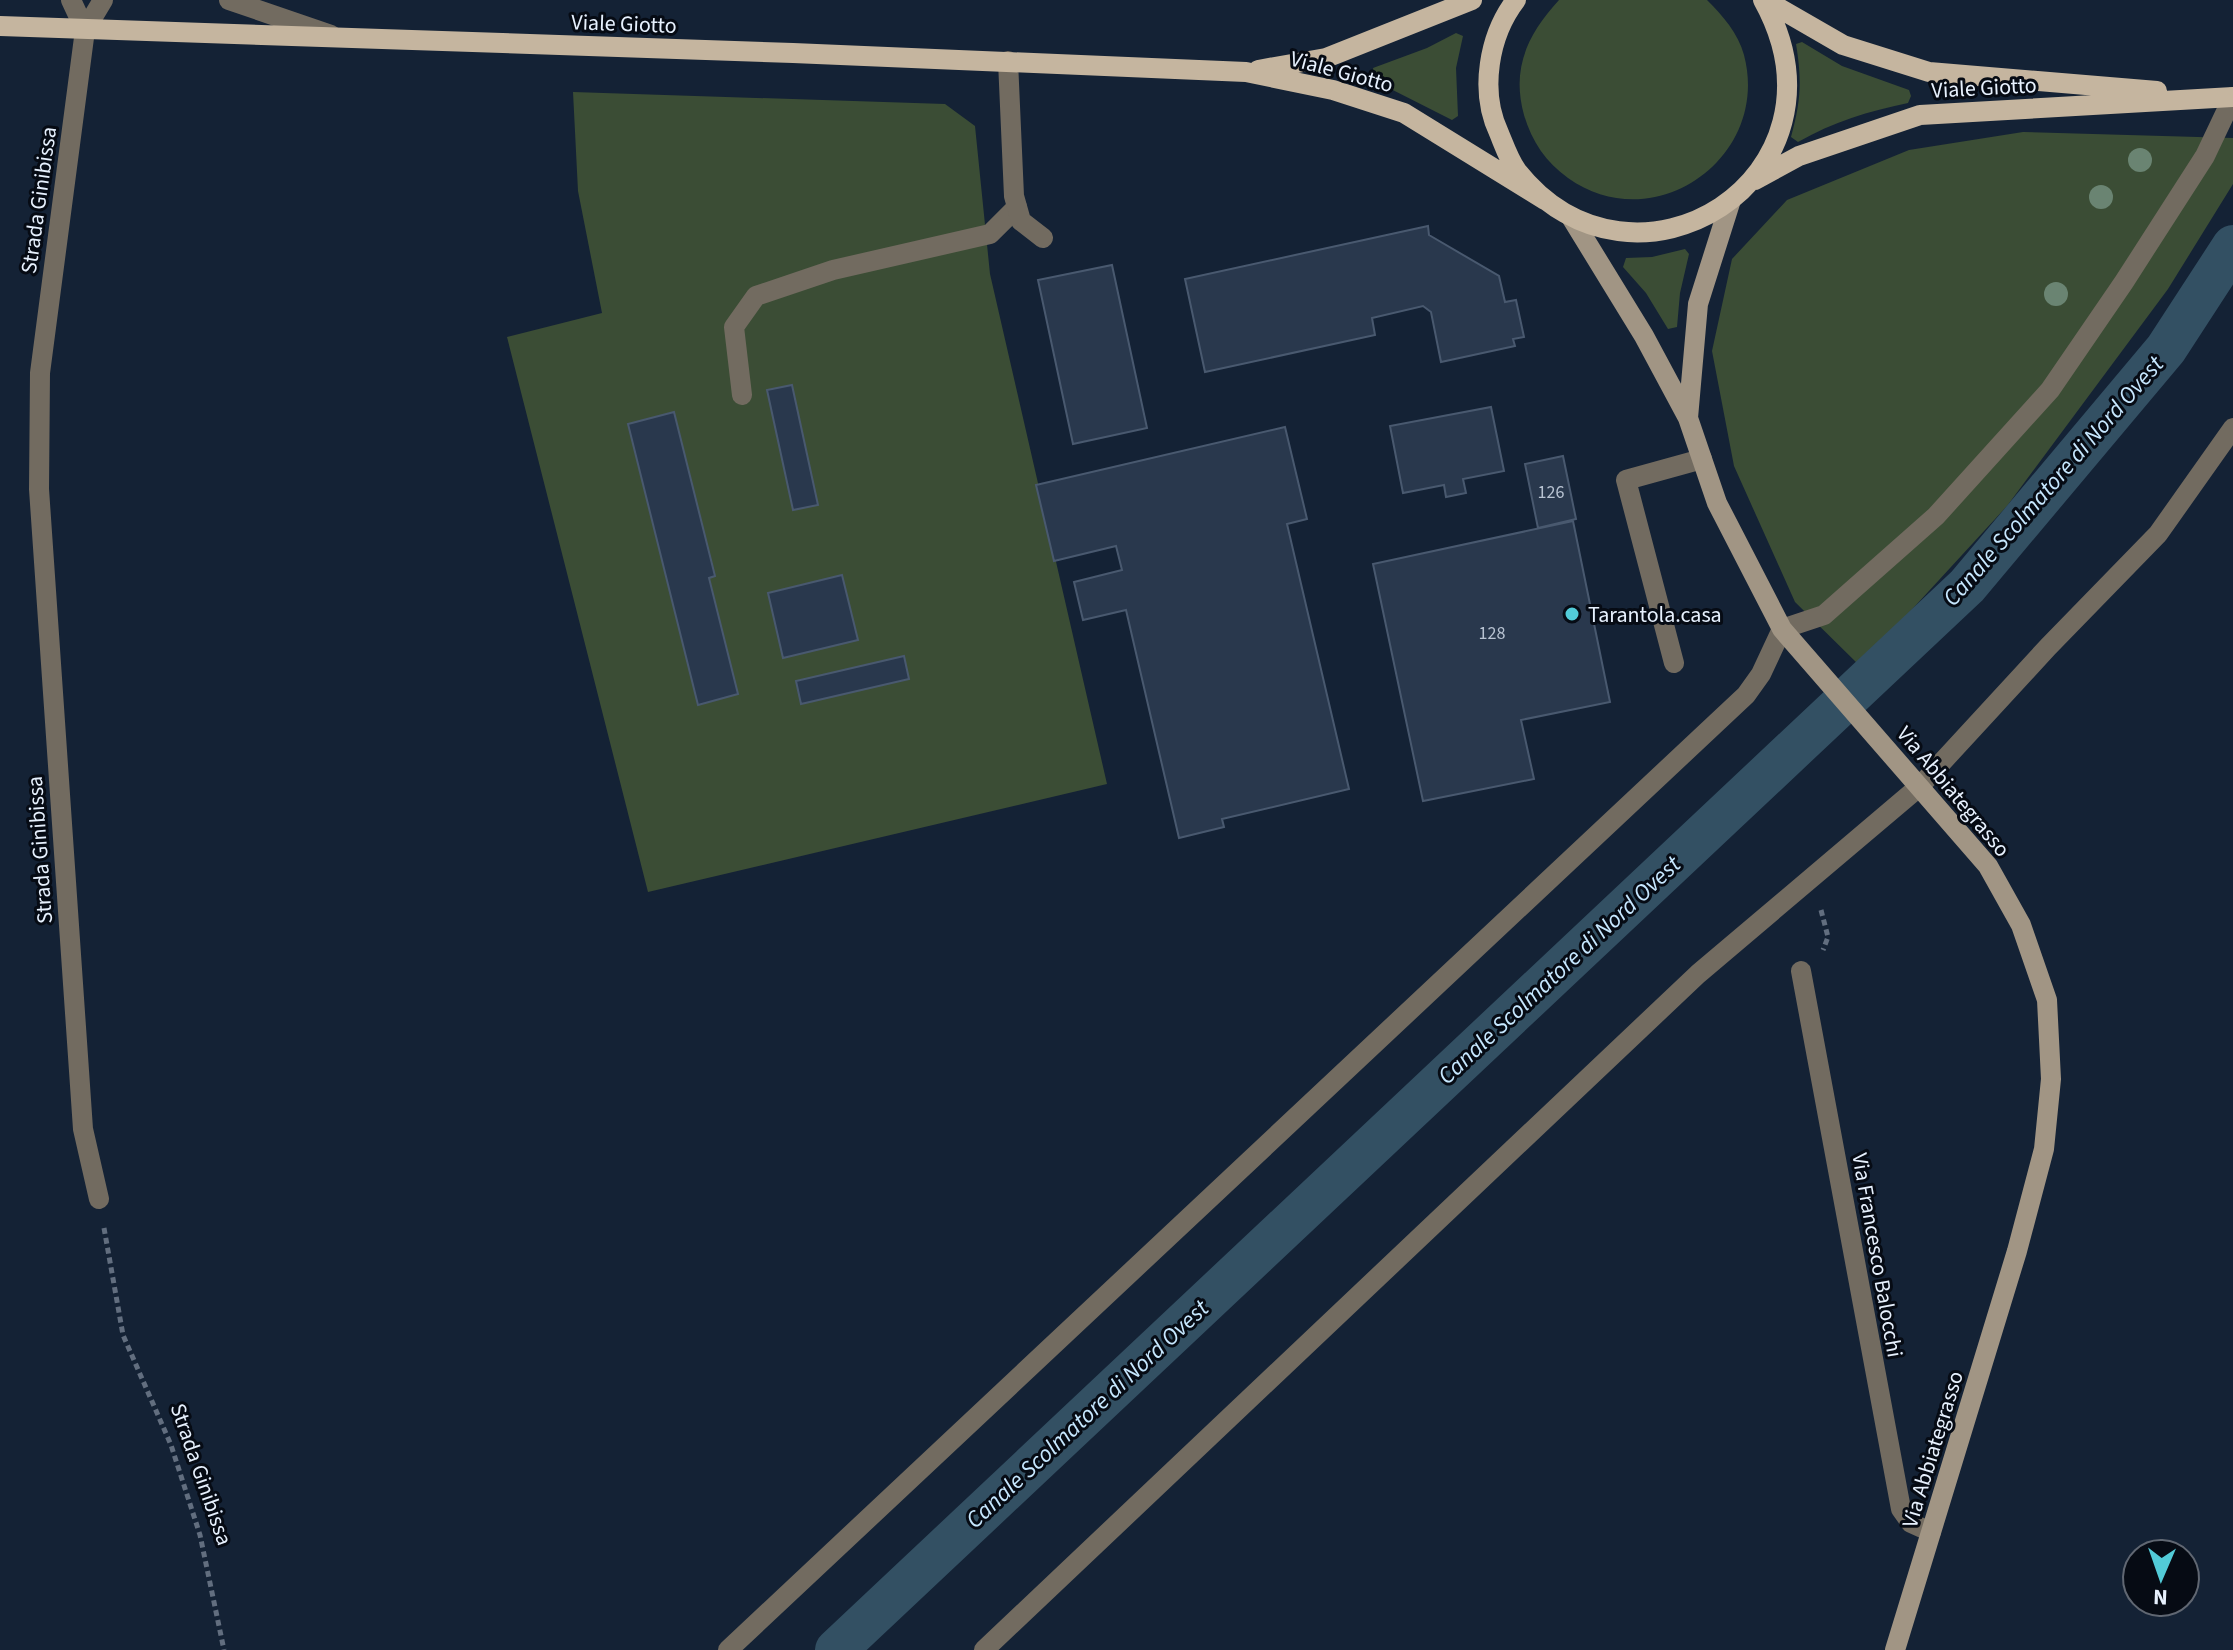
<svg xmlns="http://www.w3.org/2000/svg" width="2233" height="1650" viewBox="0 0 2233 1650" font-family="'Source Sans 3',sans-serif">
<rect width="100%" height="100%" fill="#142235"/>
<path fill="#3b4d35" d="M1559 0H1707C1723 16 1738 33 1744 55 1771 157 1655 240 1568 178 1546 162 1532 142 1524 115 1511 68 1528 34 1559 0Z
M1456 33 1463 36 1456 68 1458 116 1452 120 1375 81 1373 68 1427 48Z
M1802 42 1842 66 1909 90 1911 96 1908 103C1869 111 1833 122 1798 142L1791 137C1801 101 1802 80 1796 44Z
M573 92 945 104 975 126 990 274 1107 784 648 892 507 337 602 313 578 191Z
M2023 132 2233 138V184L2168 289 2007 506 1860 666 1795 602 1734 466 1712 351 1732 259 1787 200 1909 150Z
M1685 249 1689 254 1680 293 1677 327 1668 329 1646 293 1623 267 1626 258 1652 257Z"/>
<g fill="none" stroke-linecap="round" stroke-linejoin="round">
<path stroke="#335063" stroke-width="42" d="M836 1650 1967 586 2166 349 2233 246"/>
</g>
<path fill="#29384d" stroke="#49596f" stroke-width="2" d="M1428 226 1429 235 1499 276 1505 302 1516 300 1524 337 1513 339 1515 346 1441 362 1431 312 1423 306 1372 318 1375 335 1205 372 1185 279Z
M1112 265 1147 428 1073 444 1038 280Z
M792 385 818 505 793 510 767 390Z
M1491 407 1504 471 1463 479 1466 493 1446 497 1444 485 1403 493 1390 426Z
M674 412 715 576 709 578 738 694 698 705 628 424Z
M1285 427 1307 519 1287 524 1349 789 1222 819 1224 827 1179 838 1126 610 1083 620 1074 582 1122 570 1116 546 1054 561 1036 485Z
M1563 456 1576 519 1538 528 1525 464Z
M1573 521 1610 702 1521 720 1534 779 1423 801 1373 564Z
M842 575 858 640 783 658 768 593Z
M904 656 909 679 801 704 796 681Z"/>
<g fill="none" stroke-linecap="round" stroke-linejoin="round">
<path stroke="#626e7f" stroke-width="5" stroke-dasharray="6 4" stroke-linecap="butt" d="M1821 910 1828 937 1823 950
M104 1228 123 1335 171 1445 200 1535 224 1650"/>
<path stroke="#726b60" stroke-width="20" d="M742 395 734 327 756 296 833 270 990 234 1017 207
M728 1650 1746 695 1761 674 1782 629 1824 615 1936 516 2050 390 2124 282 2205 156 2233 97
M984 1650 1698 974 1920 786 2048 647 2158 534 2233 428"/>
<path stroke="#726b60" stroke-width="20" d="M71 0 85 30
M229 0 331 35
M1008 61 1014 196 1021 221 1043 238
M1674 663 1626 480 1702 459
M1801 971 1901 1509 1911 1523 1931 1532
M99 1199 83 1129 39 489 40 373 85 30 103 0"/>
<path stroke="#a19584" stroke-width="20" d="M1571 217 1644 336 1688 418 1717 503 1782 629 1988 866 2021 925 2047 1000 2051 1079 2044 1149 2017 1251 1895 1650
M1688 418 1698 304 1731 200"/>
<path stroke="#c5b59f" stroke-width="20" d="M1516 0C1489 35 1479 91 1499 133 1504 145 1509 160 1517 171 1634 318 1861 177 1763 0
M1765 0 1843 45 1929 72 2157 91
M0 26 793 53 1246 72 1333 90 1404 113 1545 200
M1258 70 1326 58 1472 0
M1755 180 1799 156 1920 115 2233 97"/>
</g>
<g fill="#6a8472">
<circle cx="2140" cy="160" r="12"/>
<circle cx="2101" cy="197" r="12"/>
<circle cx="2056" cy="294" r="12"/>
</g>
<circle fill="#52cbd8" stroke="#060b14" stroke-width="3" cx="1572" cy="614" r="8"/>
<g text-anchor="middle" stroke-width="6" stroke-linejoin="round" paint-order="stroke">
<g font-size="18" fill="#b8c3d2">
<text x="1551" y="498">126</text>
<text x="1492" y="639">128</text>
</g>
<g font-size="22" fill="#e7f1fe" stroke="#060b14">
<text transform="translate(624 23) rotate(2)" y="8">Viale Giotto</text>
<text transform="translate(1342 71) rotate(15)" y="8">Viale Giotto</text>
<text transform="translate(1984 87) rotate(-3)" y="8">Viale Giotto</text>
<text transform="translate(38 200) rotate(-82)" y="8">Strada Ginibissa</text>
<text transform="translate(1954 791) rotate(50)" y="8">Via Abbiategrasso</text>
<text transform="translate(39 850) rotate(-94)" y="8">Strada Ginibissa</text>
<text transform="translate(1878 1255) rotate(80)" y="8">Via Francesco Balocchi</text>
<text transform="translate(1932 1449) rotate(-73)" y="8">Via Abbiategrasso</text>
<text transform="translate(202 1474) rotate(71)" y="8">Strada Ginibissa</text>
</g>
<g font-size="22" fill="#e7f1fe" stroke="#060b14" text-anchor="start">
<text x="1588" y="622">Tarantola.casa</text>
</g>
<g font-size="24" font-style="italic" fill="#c7e8ff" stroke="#060b14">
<text transform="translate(2053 481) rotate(-49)" y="8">Canale Scolmatore di Nord Ovest</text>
<text transform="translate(1559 970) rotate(-43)" y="8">Canale Scolmatore di Nord Ovest</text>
<text transform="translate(1087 1414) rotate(-43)" y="8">Canale Scolmatore di Nord Ovest</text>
</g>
</g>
<g transform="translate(2161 1578) rotate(182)"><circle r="38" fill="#060b14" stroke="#606772" stroke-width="2"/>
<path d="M0-6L14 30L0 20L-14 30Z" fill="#52cbd8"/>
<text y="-12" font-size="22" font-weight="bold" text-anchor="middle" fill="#e7f1fe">N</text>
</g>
</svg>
